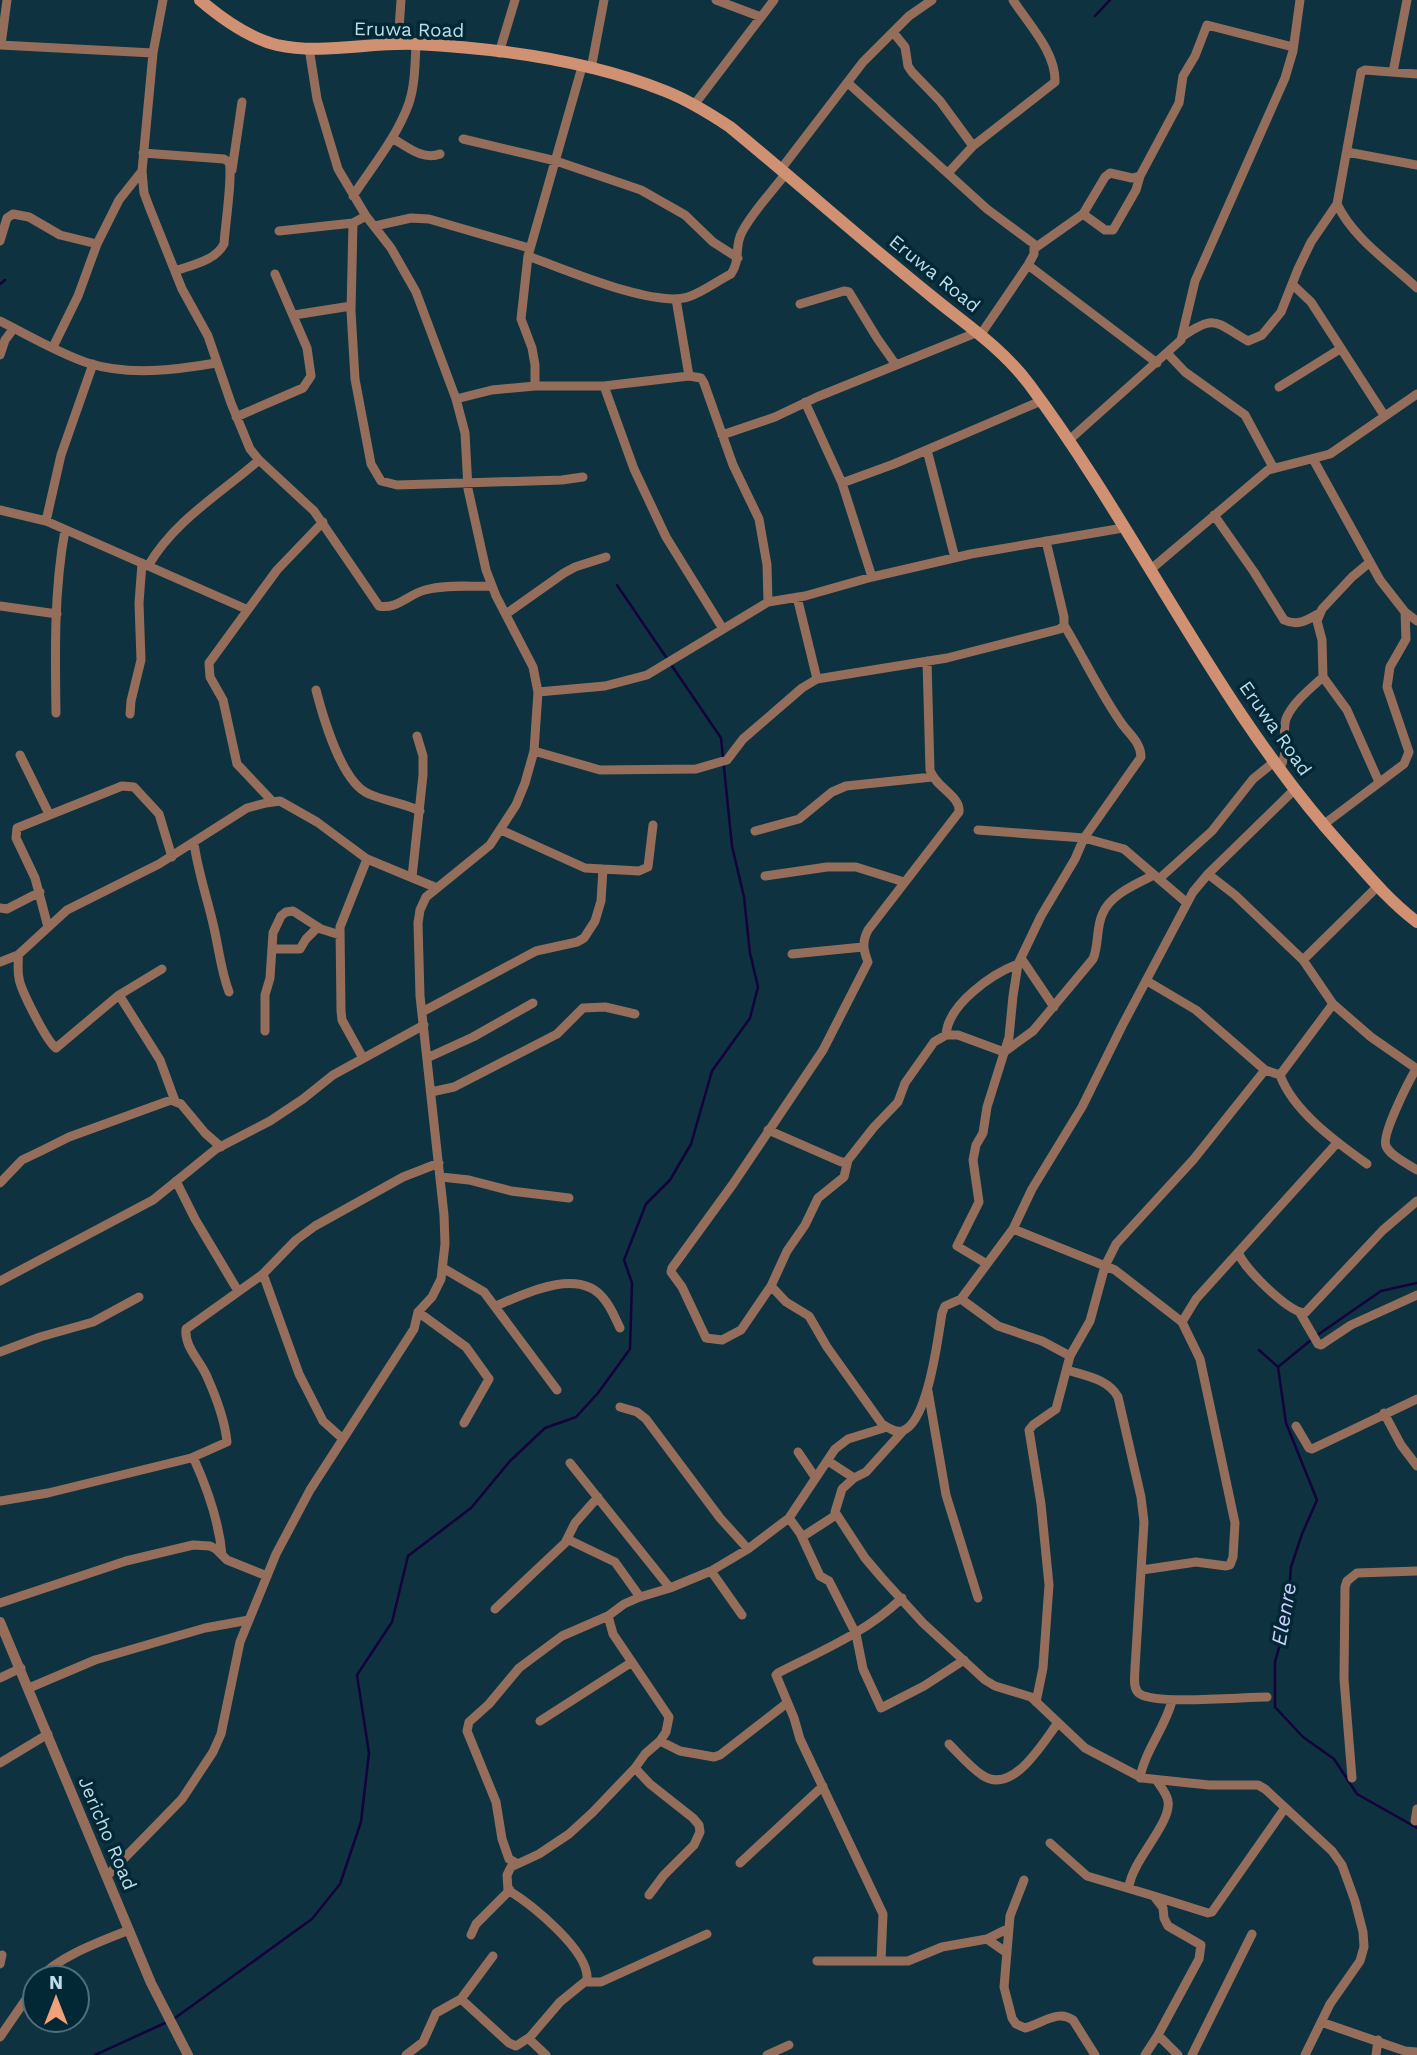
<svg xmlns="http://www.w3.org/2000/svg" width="1417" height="2055" viewBox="0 0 1417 2055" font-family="'Work Sans',sans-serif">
<rect width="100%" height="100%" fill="#0e323f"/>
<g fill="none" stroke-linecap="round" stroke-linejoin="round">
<path stroke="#14023c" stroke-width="2.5" d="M1095 16 1110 0
M0 284 5 280
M1316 1336 1381 1291 1417 1283
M1259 1350 1278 1367 1286 1423 1317 1500 1302 1534 1291 1567 1287 1619 1275 1662V1707L1303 1737 1334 1759 1357 1794 1417 1828
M1278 1367 1311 1340
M175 2018 312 1919 340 1884 361 1822 369 1753 357 1675 392 1622 408 1556 471 1508 510 1461 545 1428 576 1417 598 1393 630 1349 632 1283 624 1260 646 1204 670 1180 691 1144 712 1071 750 1018 758 987 750 953 744 897 732 846 721 738 617 585
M95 2055 165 2023"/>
<path stroke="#956e5b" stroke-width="9" d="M163 0 153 53 142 171 144 193 150 209 182 289 208 336 231 403 250 449 259 460 314 511 379 606C396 610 409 594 425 590 446 584 471 587 492 586
M716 0 761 17
M893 32 905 47 908 66 912 72 940 101 973 146
M398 44 401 0
M0 45 153 53
M1 45 7 0
M499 53 515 0
M591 69 604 0
M1393 72 1407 0
M848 83 987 209 1034 244V254L1028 265 981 334
M694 105 774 0
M392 138C406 146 423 161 440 154
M463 139 556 161 641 190 685 215 713 242 738 258
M1347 152 1417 165
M143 153 224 159 229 162C233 175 225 226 224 244 215 261 192 265 175 271
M781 169 863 62 909 16 932 0
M232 170 242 102
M948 173 973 146 1055 82C1056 52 1029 25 1013 0
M353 196C372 167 397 137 409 103 415 85 415 64 416 44
M1337 204C1353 238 1389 262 1417 288
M1083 214 1105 230H1113L1136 190 1140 176
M366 216 353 223 351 311 355 379 371 464 381 481 397 485 562 480 583 477
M375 226 411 218 429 219 529 248
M279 231 353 223
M0 241 7 218 13 214 29 217 60 235 97 244
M1035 248 1083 214 1105 177 1110 173 1132 178 1140 176 1179 103 1183 76 1195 56 1207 25 1293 47
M528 256C564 269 654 308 688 297 703 292 717 281 731 274 741 260 734 246 742 232 753 211 772 192 786 173
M1028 265 1157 363
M1293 285 1311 302 1384 415
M800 304 844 291 849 292 877 338 896 365
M294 315 351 306
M0 321C28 335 58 353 88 363 128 376 176 370 216 363
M1183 336C1216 313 1216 323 1248 341L1262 335 1281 312 1298 269 1311 242 1337 204 1361 72 1365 70 1417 74
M53 347 78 296 97 244 119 200 142 171
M1167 353 1185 372 1245 415 1273 467
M0 355 5 340 14 328
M689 376 701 378 704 383 733 465 759 519 767 565 768 602
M535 386V365L532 348 521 319 528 256 582 67
M604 386 634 469 666 537 723 629
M1279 387 1340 349
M456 399 492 390 535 386H604L689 376 676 299
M805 402 842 483 872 577
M236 417 303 388 311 376 307 348 275 274
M722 435 775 417 817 397 978 332
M1068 441 1181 340 1195 281 1285 78 1293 51 1300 0
M927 450 955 558
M1313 459 1380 580 1405 612 1417 621
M842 483 894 464 1041 401
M0 510 46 521 246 609
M1214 515 1254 572 1284 620C1297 626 1306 621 1318 614
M46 521 61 455 93 364
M1370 562 1352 577 1322 609 1317 621 1322 640 1323 677 1347 710 1379 782
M148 566C175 520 220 494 259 460
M1150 570 1268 470 1330 454 1417 394
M797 597 817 679
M0 606 57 614
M506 614 564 573 575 567 606 557
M927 661 930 770C935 787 961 796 959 812L868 930C862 942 863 949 868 962L823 1050 733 1184 672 1268 671 1272 682 1287 706 1338 722 1340 741 1330 771 1286 787 1251 805 1225 818 1198 844 1177 848 1160 874 1127 898 1102 905 1083 934 1042 946 1035H958L1004 1052 1033 1031 1093 959C1099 945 1096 929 1102 915 1109 895 1136 884 1154 875
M316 690C323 717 342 783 369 794 385 801 404 803 420 811
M538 692 605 686 647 675 768 602 805 596 872 577 971 554 1123 528
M56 713C55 652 54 590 65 530
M130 714 131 701 141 660 139 603 142 563
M534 751 600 770 696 769 727 760 743 739 802 688 817 679 947 658 1060 629 1064 625V617L1046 541
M20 755 49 814
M1279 768C1290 755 1281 736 1286 719 1292 703 1310 689 1323 677
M273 802 237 764 223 700 210 677 209 663 277 570 323 522
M1323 825 1404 764 1409 752 1387 687 1390 667 1406 639 1405 612
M501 830 585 868 639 871 648 867 653 825
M978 830 1084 838 1141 757C1141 743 1130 735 1122 724 1100 693 1084 658 1064 625
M755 831 799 819 832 792 846 786 932 777
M194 843C198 873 208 900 214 928 219 950 221 971 229 992
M1208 874 1235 895 1303 960 1333 1004 1371 1037 1417 1069
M765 876 827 867H856L904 882
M412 877 423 775V756L417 736
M1159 879 1212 831 1253 779 1274 762
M0 908 7 909 40 892
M48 927 35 878 16 838 17 828 122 786 134 787 159 814 172 857
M272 949H300L306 939 318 927
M792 954 863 947
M18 955C19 962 17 970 19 978 20 989 47 1042 56 1048L119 995 162 969
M1021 958 1054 1007
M1303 960 1378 886
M0 962 18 955 67 910 159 864 247 808 266 803 280 801 317 822 367 859 437 888
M1147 981 1196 1010 1265 1070 1280 1075
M119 995 160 1060 175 1101
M422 1012 536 951 577 942 584 938 595 921 601 901 603 869
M265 1031V995L270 978 273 933 281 916 286 912 293 911 321 929 340 935
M946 1035C948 1004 992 974 1018 964
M363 1058 342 1020 341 1011 340 927 367 859
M427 1058 473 1037 533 1003
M1416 1069C1409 1081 1381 1135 1386 1146 1390 1156 1408 1164 1417 1170
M1280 1075C1293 1111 1336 1142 1367 1164
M1280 1075 1333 1004
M431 1092 454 1087 557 1034 583 1008 605 1007 635 1014
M768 1130 839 1161 845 1163 848 1160
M441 1177 469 1180 511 1191 569 1198
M176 1181 195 1219 238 1291
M0 1183 22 1160 41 1151 69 1137 171 1100 181 1104 205 1133 221 1147
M1013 1229 1115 1270 1182 1322 1200 1359 1235 1523 1233 1557 1230 1565 1226 1566 1196 1562 1142 1570
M1239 1254C1245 1269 1288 1312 1305 1313L1383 1230 1417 1201
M987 1264 957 1246 979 1202 973 1160 976 1145 983 1133 987 1107 1009 1037 1013 996 1018 964 1041 916 1075 859 1084 838 1124 849 1187 903
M443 1268 484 1292 557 1390
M263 1274 299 1374 323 1421 343 1439
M0 1281 153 1200 216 1149 270 1121 303 1099 333 1075 424 1025
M771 1286 786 1302 809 1316 827 1347 882 1424C887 1427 895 1433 902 1431 928 1423 938 1337 942 1313L945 1306 961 1299 1013 1229 1032 1189 1082 1107 1122 1026 1193 892 1208 874 1295 789
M961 1299 998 1326 1042 1341 1070 1356
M496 1306C524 1294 579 1266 604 1299 611 1307 615 1318 620 1328
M418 1312 466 1347 489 1379 464 1423
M1300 1313 1318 1344 1321 1345 1351 1325 1417 1295
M1182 1322 1196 1299 1337 1143
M0 1352 40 1337 93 1322 139 1297
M1067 1370C1086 1376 1108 1379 1118 1397L1141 1497 1144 1522 1135 1668C1135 1676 1132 1689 1140 1694 1157 1705 1243 1697 1267 1697
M928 1391 946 1495 978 1598
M620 1407 637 1412 646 1419 720 1518 748 1549
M1384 1413 1401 1445 1417 1466
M1296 1426 1309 1448 1312 1449 1417 1399
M903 1431 866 1472 854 1478 842 1489 835 1512 865 1558 882 1578 923 1623 985 1680 995 1686 1031 1697 1085 1748 1142 1778 1209 1785H1258L1265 1789 1332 1851 1342 1865 1355 1901 1363 1932 1364 1947 1360 1961 1330 2004 1305 2055
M798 1452 815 1477
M191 1458 227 1442C225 1422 216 1397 208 1379 202 1362 184 1348 186 1329L263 1274 296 1240 315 1226 403 1177 439 1163
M828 1461 854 1478
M570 1463 670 1588
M0 1501 48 1493 191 1458 194 1459C208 1490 219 1521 222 1555
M789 1518 800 1533 820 1576 829 1581 856 1634 863 1669 881 1708 924 1686 964 1660
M802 1537 836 1515
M567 1539 615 1562 640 1597
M711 1571 742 1615
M0 1603 126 1561 193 1545 210 1546 216 1549 227 1560 267 1576
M495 1609 565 1543 575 1523 598 1497
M0 1678 21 1668
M29 1688 95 1660 205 1628 249 1620
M1036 1702 1043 1668 1049 1585 1041 1504 1029 1430 1033 1425 1056 1409 1070 1356 1090 1321 1105 1266 1116 1244 1193 1160 1265 1070
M540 1721 632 1662
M660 1741 680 1751 714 1757 720 1755 787 1703
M949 1744C959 1754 970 1767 982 1775 1012 1796 1042 1744 1057 1724
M0 1763 48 1734
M635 1768 650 1784 693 1818 699 1825 700 1832 694 1845 664 1875 649 1895
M1140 1778C1145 1750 1165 1728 1172 1701
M1352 1778 1344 1679 1345 1587 1347 1581 1357 1573 1417 1571
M1415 1821 1417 1809
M1050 1843 1087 1876 1154 1896 1163 1908 1164 1918 1168 1926 1201 1945 1199 1959 1158 2035 1145 2055
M516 1863 509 1859 502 1839 496 1802 467 1731 469 1722 489 1704 519 1668 562 1636 608 1616 624 1604 640 1597 670 1588 711 1571 748 1549 789 1518 835 1449 848 1439 887 1427
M740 1863 823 1786
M107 1876 182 1799 213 1752 221 1734 240 1642 276 1554 310 1490 414 1329 418 1312 432 1297 441 1279 445 1244 444 1215 420 996 418 923 420 910 426 897 490 845 516 805 525 783 534 751 538 692 533 667 496 596 486 570 468 489 465 433 456 399 416 292 391 248 366 216 338 169 317 99 309 48
M1024 1880 1010 1916 1004 1987 1012 2018 1016 2024 1025 2028C1042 2024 1057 2009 1073 2020L1095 2055
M1129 1887C1132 1860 1172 1823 1168 1801 1167 1794 1161 1787 1157 1781
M1154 1896 1208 1913 1212 1912 1285 1808
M471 1935 476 1924 510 1890
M987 1939 1007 1953
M817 1961H908L942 1947 987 1939 1009 1928
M881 1961 883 1914 800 1739 794 1718 776 1675 778 1673C821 1651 867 1632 902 1598
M0 1964 2 1955
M40 1978C59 1956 102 1941 129 1930
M585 1982H601L707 1934
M461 1999 509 2043 516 2046 530 2037 560 2002 587 1980C590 1951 531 1904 508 1890L507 1875 511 1867 539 1854 569 1834 593 1812 635 1768 645 1754 660 1741 666 1732 669 1717 613 1634 608 1616
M1321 2022 1405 2051 1417 2052
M1158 2035 1178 2055
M0 2037 35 1986
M530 2037V2040L546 2055
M406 2055 423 2042 436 2013 461 1999 493 1956
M767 2055 789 2045
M1192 2055 1252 1934
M1376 2055 1378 2040"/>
<path stroke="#956e5b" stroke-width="10" d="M0 1622 151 1983 188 2055"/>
<path stroke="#d09173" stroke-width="12" d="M200 0C221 18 249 38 277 45 322 55 370 42 415 44 496 48 590 61 665 91 688 100 709 113 730 127 797 182 862 240 930 295 965 324 1001 347 1029 384 1140 533 1217 707 1342 846 1366 873 1388 900 1417 922"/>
</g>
<g text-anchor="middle" stroke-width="7" stroke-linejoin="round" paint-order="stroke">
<g font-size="19" fill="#beddec" stroke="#032835">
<text transform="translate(409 29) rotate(1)" y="7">Eruwa Road</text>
<text transform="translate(935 273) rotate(39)" y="7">Eruwa Road</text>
<text transform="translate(1276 728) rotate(55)" y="7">Eruwa Road</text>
<text transform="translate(108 1833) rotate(67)" y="7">Jericho Road</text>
</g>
<g font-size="21" font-style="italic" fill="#d0cffc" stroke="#032835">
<text transform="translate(1284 1614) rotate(-80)" y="7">Elenre</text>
</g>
</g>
<g transform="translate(56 1999)"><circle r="33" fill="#032835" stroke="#4e707e" stroke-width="2"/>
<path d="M0-5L12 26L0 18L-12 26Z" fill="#f1a27b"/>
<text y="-10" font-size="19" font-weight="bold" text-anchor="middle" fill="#beddec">N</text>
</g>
</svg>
